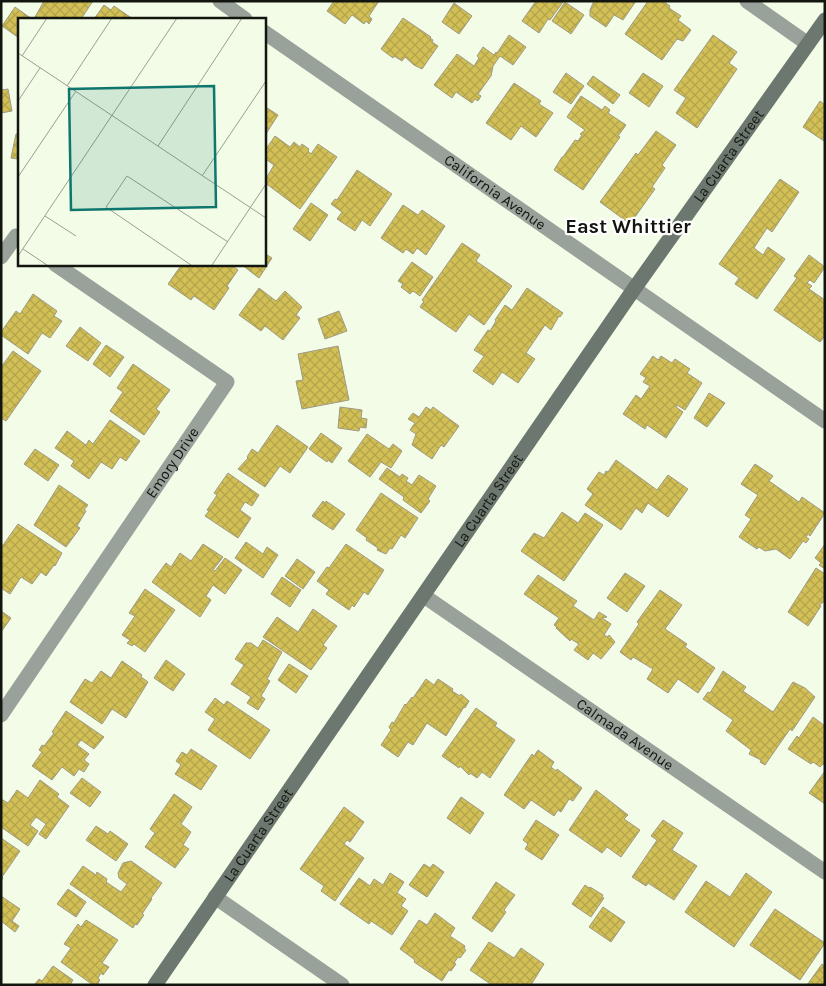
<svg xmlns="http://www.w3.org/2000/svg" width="826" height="986" viewBox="0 0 826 986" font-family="Karla,sans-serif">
<defs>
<pattern id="building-cross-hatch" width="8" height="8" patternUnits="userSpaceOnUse" patternTransform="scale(1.25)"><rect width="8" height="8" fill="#d2c057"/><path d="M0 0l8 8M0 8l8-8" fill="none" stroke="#b3a44b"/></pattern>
</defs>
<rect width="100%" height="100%" fill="#f3fce7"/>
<path fill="url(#building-cross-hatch)" stroke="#9e9a85" d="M44 1H93L81 19H34Z
M334 1 336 2 379 1 369 16 372 19 369 24 366 21 364 24 352 15 345 24 327 11Z
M536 1 563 2 550 20 548 19 539 33 522 21Z
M594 1H636L623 20 614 15 606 27 590 16V10Z
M648 1H663L670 6 669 8 681 16 678 20 691 30 683 41 677 39 662 60 625 34Z
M565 2 584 15 571 34 552 21Z
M454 3 472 16 459 34 442 22Z
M104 5 111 10 114 6 133 19H94Z
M15 7 32 19H19V38L2 26Z
M403 18 431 37 430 38 433 40 432 42 438 46 422 69 414 65 405 57 402 61 394 56 393 58 381 49Z
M509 35 526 47 513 65 500 56 493 66 491 76 478 94 481 96 478 101 475 99 472 103 456 92 452 98 434 85 457 54 474 66 479 58 477 56 483 47 494 55 496 52 497 53Z
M713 35 737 52 729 63 737 69 697 128 676 113 686 98 674 90Z
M566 73 584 86 571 104 553 92Z
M643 73 663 86 649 107 629 93Z
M593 76 620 95 613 104 587 84Z
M514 83 541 101 539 104 553 113 536 137 521 126 511 140 486 123Z
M8 89 12 111 1 113V90Z
M581 96 602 110 605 106 610 110 608 113 626 125 618 136 620 137 583 190 554 170 562 157H563L575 140 578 141 582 135 580 134 585 130 567 117Z
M820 101 825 105 824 141 803 127Z
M264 106 278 115 264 137Z
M656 131 676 145 662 165 665 168 652 187 655 189 630 224 600 202 636 153 638 155Z
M16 134H19V161L17 160 18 159 11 158Z
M275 136 290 147 294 142 300 147 302 144 309 149 308 151 311 154 318 144 337 157 300 209 264 182 274 165 264 158V152Z
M357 170 392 194 370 226 362 220 355 231 337 219 342 212 331 204 335 199 337 200Z
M780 179 799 192 772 232 767 228 754 248 763 255 768 247 785 259 757 299 735 284 739 278 719 264Z
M311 203 328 215 310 241 293 229Z
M403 205 418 215 422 210 445 226 426 255 417 248 413 254 406 249 403 253 381 238Z
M462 243 480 255 476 261 512 286 484 325 469 314 456 332 420 307 424 301 422 300Z
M264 253 272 258 259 278 242 265 243 264H264Z
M809 255 825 267 814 283 810 280 807 283 812 286 809 289 825 300V336L820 342 774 310 797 278 794 276Z
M412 262 433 277 420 296 413 291 410 294 401 287 403 284 398 281Z
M182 264H230L238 270 227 286 229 288 214 310 194 296 191 300 168 284Z
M259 288 276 301 285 291 302 307 296 315 300 318 283 340 265 326 261 331 239 315Z
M527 288 563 313 560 317 559 316 551 330 545 325 526 353 535 359 518 383 502 372 493 385 473 371 484 356 474 350 488 330 490 331 496 321 495 320 505 305 512 310Z
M33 294 57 311 54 316 62 321 50 338 42 333 28 354 1 335V332L16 311 20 314Z
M339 311 347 331 325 339 318 319Z
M80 327 101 343 88 361 66 346Z
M106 345 124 357 110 377 93 364Z
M338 346 349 400 302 409 296 381 303 380 298 354Z
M13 351 41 371 6 421 1 418V367Z
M653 356 658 360 661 356 672 363 675 359 690 369 687 373 702 383 685 410 677 405 676 407 683 412 666 438 647 425 645 429 623 414 636 395 641 399 650 386 643 382 646 378 640 374Z
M133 364 170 390 156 409 160 412 144 435 110 411 123 392 117 388Z
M709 393 725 403 707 427 694 418Z
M340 407 362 410 361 418 367 419 366 428 360 427 359 431 338 428Z
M426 407 431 410 433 407 459 426 444 447 441 445 432 459 412 445 416 434 410 430 415 423 408 419 413 413 419 417Z
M110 420 140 441 126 461 120 457 112 469 101 462 89 479 71 466 74 461 55 448 67 431 86 445 89 440 93 444Z
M277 425 308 447 290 473 280 466 265 487 238 469 248 458 247 457 252 449 258 453Z
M321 433 342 448 332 463 328 460 327 462 309 449Z
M367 434 389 449 393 444 402 451 391 468 381 462 370 477 348 461Z
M35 449 59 465 48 481 24 464Z
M616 460 657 490 668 475 688 489 668 517 648 503 642 513 636 508 621 530 585 505 593 494 587 489 599 472 604 475 606 471 608 472Z
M755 464 773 476 769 481 799 502 802 497 825 513 810 536 808 534 806 537 809 539 806 543 803 541 790 559 776 549 765 551 759 547 757 549 739 537 751 519 745 515 758 495 741 484Z
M387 468 400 477 402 474 408 478 406 481 412 485 419 475 436 486 428 499 430 501 421 513 403 500 404 497 379 479Z
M228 473 259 495 252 506 245 502 240 510 251 518 238 538 205 516 209 511 207 510 217 495 214 493Z
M59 485 88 505 84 510 86 511 77 526 80 528 66 547 34 525Z
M381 493 418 518 405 538 401 535 392 549 390 548 386 554 377 550 378 548 366 540 367 538 356 530Z
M323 501 325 503 326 501 345 514 333 530 312 516Z
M562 512 578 523 585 513 603 525 564 581 521 551 534 533 544 538Z
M18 524 62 553 55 566 54 565 46 576 41 572 32 584 21 577 10 594 1 588V548Z
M246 542 263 554 267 547 278 555 263 578 235 558Z
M203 544 223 557 213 570 215 571 225 558 242 570 225 594 213 585 206 596 211 600 200 617 152 582 166 563 171 567 180 553 191 561Z
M346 544 384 570 368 595 364 592 354 607 352 605 349 610 326 594 329 590 317 581 327 567 329 568Z
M825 544V569L819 565 821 563 815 558Z
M297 559 315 572 303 589 285 576Z
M816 568 825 574V601L819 605 821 606 808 626 788 612Z
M625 573 645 586 627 612 607 598Z
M538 575 577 601 573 606 594 620 599 612 607 617 602 618 611 624 604 635 608 637 609 635 615 642 601 659 593 653 588 660 574 650 579 644 571 639 570 641 556 628 557 627 554 625 559 618 524 594Z
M282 577 301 590 290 607 271 594Z
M145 589 175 610 145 652 134 644 132 646 127 643 130 640 122 635 135 616 129 613Z
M660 590 682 605 665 629 687 644 685 647 715 668 698 693 678 679 668 693 647 679 653 669 633 657 631 660 620 652 639 624 637 622Z
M313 609 337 626 323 645 327 648 311 670 263 637 277 617 298 632Z
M1 611 11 618 1 632Z
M263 640 282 652 267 679 270 681 261 696 265 699 258 710 247 703 251 697 231 684 244 665 235 659 246 643H251L258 648Z
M166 660 185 674 173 691 154 678Z
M122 661 142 675 141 677 148 682 126 718 112 709 102 724 70 702 85 679 92 683 101 671 111 678Z
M289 664 308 676 296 693 278 680Z
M723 671 746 687 743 691 773 712 793 682 805 688 815 697 792 731 790 729 765 765 760 762 761 760 749 754 751 750 726 731 733 720 703 699 708 692 710 693Z
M426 679 434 685 438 679 453 689 452 691 460 696 461 694 469 701 465 708 464 707 446 736 427 723 413 745 408 742 398 757 381 745 391 730 389 727 392 722 394 723 405 704 406 705 412 697 413 698Z
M215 698 224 705 227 701 270 730 250 759 208 730 215 719 205 712Z
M476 708 497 723 495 726 515 740 490 778 482 772 477 778 470 773 469 775 460 766 459 768 442 756Z
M66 711 104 737 94 749 81 740 77 745 89 754 84 760 89 764 84 772 79 769 74 776 62 767 52 780 32 766 42 752 39 750 42 745 44 746 54 733 52 732Z
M813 717 825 726V765L823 764 820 767 813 762 811 764 788 749 797 736 799 738Z
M191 749 217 766 201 790 175 774 181 765 176 761 182 752 187 755Z
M538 750 554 762 551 767 556 771 557 769 582 788 573 801 569 799 561 812 558 810 554 816 531 800 524 809 504 795 532 754 534 756Z
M825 771V804L809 793Z
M82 778 101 792 90 807 70 793Z
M40 780 59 794 57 797 69 806 46 839 39 834 46 824 36 817 30 825 38 831 28 846 1 827V799L8 803 17 790 28 798Z
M596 790 628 815 624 819 640 830 621 857 607 847 602 853 569 830Z
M174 794 192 807 181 824 191 832 183 845 189 849 175 868 145 847 155 833 150 829Z
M461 797 484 813 470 834 447 818Z
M344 807 364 822 350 842 347 840 344 844 364 858 335 901 321 891 324 886 300 869Z
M536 820 559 835 542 860 525 849 528 844 523 840Z
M663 820 683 833 672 850 697 866 674 900 648 883 646 886 632 877 657 840 651 836Z
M96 826 108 834 110 831 128 844 116 861 86 840Z
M1 838 20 851 2 877 3 878 1 881Z
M131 861 162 883 151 898 152 899 142 914 144 915 137 925 135 924 133 928 70 884 83 866 96 875 97 872 107 879 106 882 121 892 127 884 119 878 118 873 123 863Z
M424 864 430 868 433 864 444 872 427 897 409 885Z
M390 873 404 882 397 893 406 899 401 906 408 911 392 935 371 921 369 924 340 904 359 878 370 886 374 879 383 885Z
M746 873 772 892 734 947 685 912 706 881 730 897Z
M496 882 515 895 504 910 506 912 492 932 472 918Z
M585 885 589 888 590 887 603 895 602 897 604 898 591 917 572 904Z
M68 889 86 902 76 917 57 904Z
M1 896 20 909 12 921 19 926 15 932 1 921Z
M603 907 625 922 611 942 589 927Z
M775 909 825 943 800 980 750 945Z
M435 913 455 928 450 936 465 946 464 949 466 950 460 958 458 957 454 963 456 964 451 971 449 970 442 981 414 962 415 960 400 949 419 920 427 925Z
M86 920 118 940 102 963 109 967 103 975 101 973 98 978 100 980 97 985H93L61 962 71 948 64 944 78 924 81 927Z
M489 942 514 958 521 948 544 964 531 985H492L470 970Z
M822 964 825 966V985H807Z
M53 966 73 980 70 985H34L39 979 42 981Z"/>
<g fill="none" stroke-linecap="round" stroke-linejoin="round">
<g stroke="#99a19b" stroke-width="15">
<path d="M220 1 245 19"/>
<path d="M747 1 808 44"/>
<path id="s1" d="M264 32 825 421"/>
<path d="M1 257 16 236 19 239"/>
<path id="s2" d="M424 596 825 872"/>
<path id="s3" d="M1 715 227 382 55 264"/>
<path d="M215 897 342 985"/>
</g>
<path stroke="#6c786f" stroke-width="15" id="s4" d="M155 985 634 289 825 20"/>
</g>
<g text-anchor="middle" stroke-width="4.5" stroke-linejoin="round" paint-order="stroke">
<g font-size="15" fill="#13160f" stroke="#fff">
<text dy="5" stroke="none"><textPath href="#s4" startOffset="1008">La Cuarta Street</textPath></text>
<text dy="5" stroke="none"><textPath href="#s1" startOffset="281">California Avenue</textPath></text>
<text dy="5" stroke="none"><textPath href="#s3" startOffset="305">Emory Drive</textPath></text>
<text dy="5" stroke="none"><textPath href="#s4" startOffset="588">La Cuarta Street</textPath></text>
<text dy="5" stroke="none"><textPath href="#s2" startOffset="244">Calmada Avenue</textPath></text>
<text dy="5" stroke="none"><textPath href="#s4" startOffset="182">La Cuarta Street</textPath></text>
</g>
<g font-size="20" font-weight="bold" fill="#13160f" stroke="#fff">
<text x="628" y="233">East Whittier</text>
</g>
</g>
<g transform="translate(18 18)">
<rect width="248" height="248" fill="#f3fce7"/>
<path fill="none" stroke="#99a091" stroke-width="1" d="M0 35 248 200M4 38 29 0M49 68 94 0M0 83 22 50M140 128 224 0M184 158 248 63M0 159 58 73M27 198 58 218M5 231 29 247M0 238 159 0M173 247 88 189 109 158 210 224M194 247 248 166"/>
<path fill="#0f766e" fill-opacity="0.15" stroke="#0f766e" stroke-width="2.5" d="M196 68 198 189 53 192 51 71Z"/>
<rect width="248" height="248" fill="none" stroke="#13160f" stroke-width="2.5"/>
</g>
<rect width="826" height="986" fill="none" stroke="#13160f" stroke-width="5"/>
</svg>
